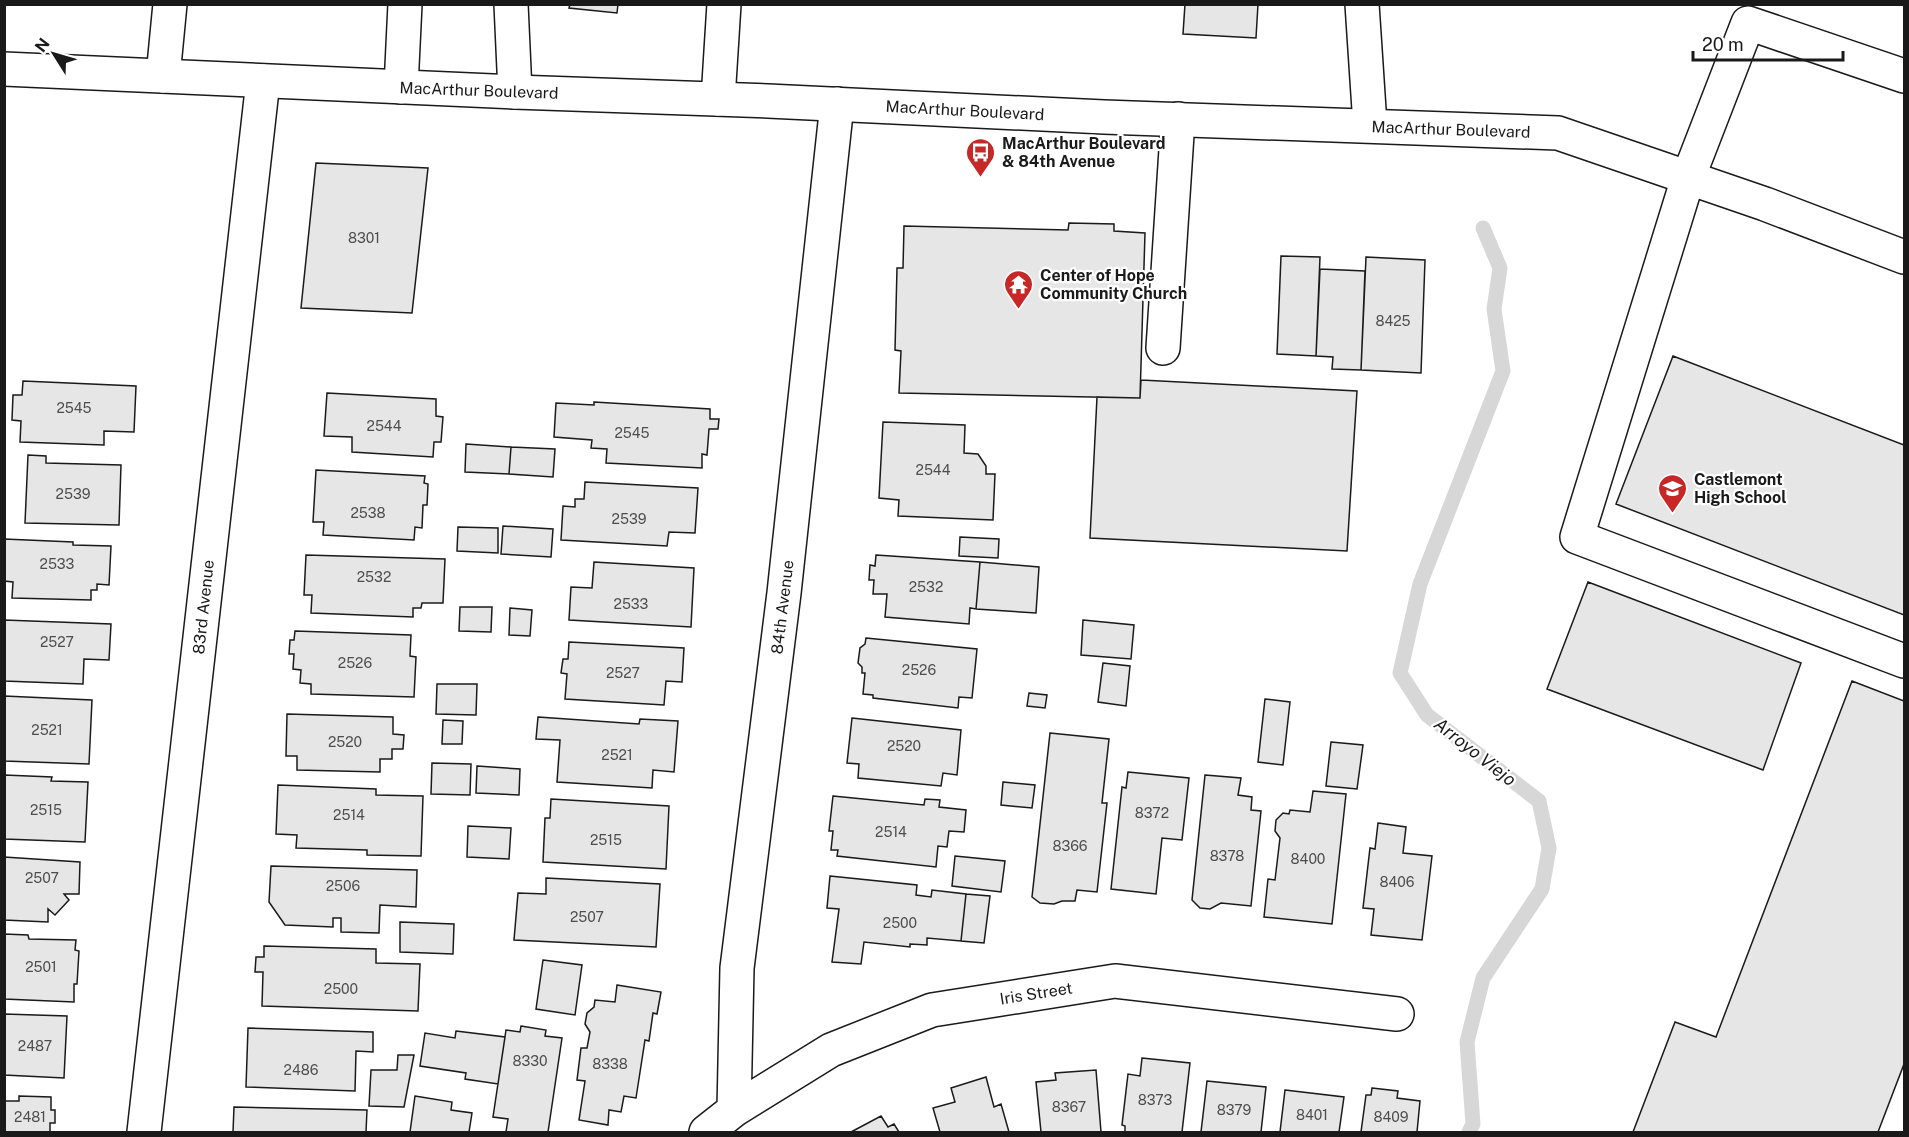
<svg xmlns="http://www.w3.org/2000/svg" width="1909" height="1137" viewBox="0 0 1909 1137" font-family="'Public Sans',sans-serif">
<rect width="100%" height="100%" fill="#fff"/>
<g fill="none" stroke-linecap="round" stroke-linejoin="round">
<path stroke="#d7d7d7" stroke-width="15" d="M1469 1132 1473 1124 1467 1042 1483 978 1542 889 1549 848 1539 801 1427 715 1400 673 1420 584 1503 371 1494 309 1500 268 1483 228"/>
</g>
<path fill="#e6e6e6" stroke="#1a1a1a" stroke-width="1.5" d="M570 4H618L617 13 569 8Z
M1185 4H1258L1256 38 1183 34Z
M316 163 428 168 412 313 301 308Z
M1069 223 1114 224V231L1145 233 1140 398 899 393 901 351 895 350 897 268H903L904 226 1068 230Z
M1281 256 1320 257 1316 356 1277 354Z
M1366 257 1425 260 1421 373 1361 370Z
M1320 269 1365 271 1361 370 1332 369 1333 357 1316 356Z
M1673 356 1904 445V615L1616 504Z
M1141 380 1357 391 1347 551 1090 538 1097 397 1140 398Z
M23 381 136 386 134 432 104 431V445L20 442 21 421 12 420 13 395H22Z
M327 393 436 399V416L443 417 441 442H434L433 457 352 452V437L324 436Z
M594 402 710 409V419H719L718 429H709L707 455 702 454V468L606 463 607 449 591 448 592 440 554 437 556 403 594 405Z
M883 422 965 425 964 453 978 454 986 466V474H995L993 520 898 516 899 500 879 498Z
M466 444 511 447 509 474 465 472Z
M511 447 555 449 553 477 509 474Z
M28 455 46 456V463L121 465 119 525 25 523Z
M316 470 425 476 424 483 428 484 427 505H423L422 528 415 527 414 540 323 535 324 522H313Z
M585 482 698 488 695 533 669 532 667 546 561 540 563 506 575 507V499H584Z
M503 526 553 529 551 557 501 554Z
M458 527 498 528V553L457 551Z
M960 537 999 539 998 558 959 556Z
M4 539 73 542V545L111 546 109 585 97 584V590H91V600L12 598 13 582 4 581Z
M306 555 445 559 443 603H422L421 608H413V617L311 613 312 595H304Z
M876 555 980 562 976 609 970 608 969 624 885 617 887 594H873L874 580H869L870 565 875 566Z
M594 562 694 568 691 627 569 620 571 587 592 588Z
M980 562 1039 567 1036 613 976 609Z
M1588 582 1801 663 1763 770 1547 689Z
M460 607H492L491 632 459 631Z
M510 608 532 610 530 636 509 635Z
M4 620 111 624 109 660 84 659 83 684 4 681Z
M1083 620 1134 625 1131 659 1081 655Z
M295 631 411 635 410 656 416 657 414 697 311 694V684L300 683 301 670 293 669 294 654H289L290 640H294Z
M866 638 977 649 972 698 959 697 958 708 873 698V695L863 694 865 673H862V667L858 663 860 648 865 644Z
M569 642 684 648 682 682 666 681 664 705 565 699 567 674 561 673 563 659H568Z
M1103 663 1130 666 1126 706 1098 702Z
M1852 681 1904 701V1064L1878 1132H1633L1675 1022 1716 1037Z
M437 684H477L476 715 436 714Z
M1029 693 1047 695 1045 708 1027 706Z
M4 696 92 700 89 764 4 761Z
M1265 699 1290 702 1283 765 1258 762Z
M287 714 393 717V734L404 735 403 749H392V759H380V772L297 770V756H286Z
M538 717 639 724 640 719 678 721 674 772 653 770 652 788 557 782 560 740 536 739Z
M852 718 961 730 957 775 943 773 941 786 858 778 859 764 847 763Z
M443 720 463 721 462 744H442Z
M1050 733 1109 739 1102 803H1107L1097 892 1077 890 1075 901H1062L1054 904 1040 903 1032 897Z
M1331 742 1363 745 1357 789 1326 786Z
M432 763 471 764 470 795 431 794Z
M477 766 520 769 519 795 476 793Z
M1128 772 1189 778 1182 840 1162 838 1156 894 1111 889 1122 787 1126 788Z
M4 775 52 777 51 781 88 782 85 842 4 839Z
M1205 775 1241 778 1238 795 1252 797 1251 810 1261 811 1251 906 1221 903 1210 909 1200 908 1192 900Z
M1003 782 1035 785 1032 808 1001 805Z
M278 785 376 789V795L423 796 421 856 367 855V850L296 848 297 835 276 834Z
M1313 791 1346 794 1332 924 1264 917 1268 879 1275 880 1280 838 1275 831 1276 820 1283 813 1289 814 1290 810 1310 812Z
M833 796 924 805 925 799 940 800 939 807 966 810 964 832 949 831 947 847 938 846 936 867 837 856 838 850H831L833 831H829Z
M551 799 669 806 666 869 543 862 545 818H550Z
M1378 823 1406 827 1403 853 1432 856 1422 940 1371 935 1374 909 1363 908 1370 848 1375 849Z
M468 826 511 828 509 859 467 857Z
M955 856 1005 861 1001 892 952 886Z
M4 857 80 862 79 894H64L69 900 55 915 48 909V922L4 920Z
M271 866 417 870 416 907 380 905 379 933 341 932V918H333V927L285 925 269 902Z
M830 876 917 885 916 895 931 897 932 890 966 894 961 941 927 938V945L910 944V947L864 942 861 964 832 962 839 909 827 908Z
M546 878 660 884 656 947 514 940 518 893 546 894Z
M966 894 990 896 984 943 961 941Z
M400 922 454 924 453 954 400 952Z
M4 934 28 935 29 939 76 940 75 950 79 951 77 984H74V1002L4 999Z
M264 946 376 949V963L420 964 418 1011 262 1006 263 972H255L256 957H264Z
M543 960 582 965 575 1015 536 1009Z
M617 985 661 992 657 1014 653 1013 649 1041 645 1040 636 1098 624 1096 621 1112 609 1110 608 1125 579 1120 585 1081 577 1080 581 1048H587L590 1032 585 1024 587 1013 594 1007 595 1000 615 1002Z
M4 1014 67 1016 64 1078 4 1075Z
M521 1026 546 1030 545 1036 562 1038 548 1132H506L508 1119 493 1117 506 1030 520 1032Z
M248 1028 373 1032V1052L356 1051 355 1091 246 1087Z
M456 1031 505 1037 498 1084 465 1079 466 1073 420 1066 425 1033 455 1038Z
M398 1055H414L404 1107 369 1106 371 1070H397Z
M1142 1058 1190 1063 1182 1132H1125V1126L1122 1125 1128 1074 1140 1076Z
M1096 1070 1101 1132H1041L1036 1082 1056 1080 1055 1073Z
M986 1077 994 1107 1001 1104 1009 1132H940L933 1108 955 1102 951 1088Z
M1207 1081 1266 1087 1261 1132H1201Z
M1372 1088 1398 1091 1397 1098 1420 1101 1417 1132H1361L1366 1095H1371Z
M1285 1090 1344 1097 1339 1132H1280Z
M19 1096 51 1097V1110H55V1123H50V1132H4V1101H19Z
M415 1096 452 1102 451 1110 472 1113 469 1132H410Z
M234 1107 367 1110 366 1132H233Z
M881 1116 888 1127 894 1124 899 1132H851Z"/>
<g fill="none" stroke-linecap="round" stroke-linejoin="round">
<defs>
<path id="minor" d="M511 4 515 92
M1362 4 1370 125
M163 76 170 4
M1904 76 1748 23 1688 178 1577 537 1904 661
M401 87 405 4
M718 99 724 4
M1163 348 1178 119
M734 1110 737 968 784 593 837 104
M144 1132 263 81
M706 1132 734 1110 831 1050 932 1010 1115 981 1397 1014"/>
<path id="major" d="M4 69 515 92 768 101 1104 117 1558 133 1765 204 1904 257"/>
</defs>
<use href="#minor" stroke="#1a1a1a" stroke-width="36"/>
<use href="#major" stroke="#1a1a1a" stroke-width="36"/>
<use href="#minor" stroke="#fff" stroke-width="33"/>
<use href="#major" stroke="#fff" stroke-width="33"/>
</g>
<defs>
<symbol id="bus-pin" viewBox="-11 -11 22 30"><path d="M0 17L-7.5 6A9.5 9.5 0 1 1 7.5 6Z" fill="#c62828" stroke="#fff"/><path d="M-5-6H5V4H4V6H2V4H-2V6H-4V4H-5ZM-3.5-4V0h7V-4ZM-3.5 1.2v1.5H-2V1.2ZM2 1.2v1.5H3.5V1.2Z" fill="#fff"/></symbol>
<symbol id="temple-pin" viewBox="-11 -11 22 30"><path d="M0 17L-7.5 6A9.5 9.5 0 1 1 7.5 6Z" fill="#c62828" stroke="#fff"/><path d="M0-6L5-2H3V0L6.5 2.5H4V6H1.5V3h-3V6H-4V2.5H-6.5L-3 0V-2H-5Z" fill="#fff"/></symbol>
<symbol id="school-pin" viewBox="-11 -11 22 30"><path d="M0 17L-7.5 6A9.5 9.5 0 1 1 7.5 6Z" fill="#c62828" stroke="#fff"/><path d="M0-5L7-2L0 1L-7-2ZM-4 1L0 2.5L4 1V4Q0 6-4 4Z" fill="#fff"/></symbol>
</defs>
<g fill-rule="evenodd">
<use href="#bus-pin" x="964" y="136" width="33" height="45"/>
<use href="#temple-pin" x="1002" y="268" width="33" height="45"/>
<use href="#school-pin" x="1656" y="472" width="33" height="45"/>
</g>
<g text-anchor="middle" stroke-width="4.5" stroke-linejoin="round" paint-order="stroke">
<g font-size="14" fill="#4d4d4d">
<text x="364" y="243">8301</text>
<text x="1393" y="326">8425</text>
<text x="74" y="413">2545</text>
<text x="384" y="431">2544</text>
<text x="632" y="438">2545</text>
<text x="933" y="475">2544</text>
<text x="73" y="499">2539</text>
<text x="368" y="518">2538</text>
<text x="629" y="524">2539</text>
<text x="57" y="569">2533</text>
<text x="374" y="582">2532</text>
<text x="926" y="592">2532</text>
<text x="631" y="609">2533</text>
<text x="57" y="647">2527</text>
<text x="355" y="668">2526</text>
<text x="919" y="675">2526</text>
<text x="623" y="678">2527</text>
<text x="47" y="735">2521</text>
<text x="345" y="747">2520</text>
<text x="904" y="751">2520</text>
<text x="617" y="760">2521</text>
<text x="46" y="815">2515</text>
<text x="1152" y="818">8372</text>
<text x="349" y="820">2514</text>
<text x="891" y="837">2514</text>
<text x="606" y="845">2515</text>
<text x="1070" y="851">8366</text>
<text x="1227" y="861">8378</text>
<text x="1308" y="864">8400</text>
<text x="42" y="883">2507</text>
<text x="1397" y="887">8406</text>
<text x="343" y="891">2506</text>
<text x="587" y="922">2507</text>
<text x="900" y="928">2500</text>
<text x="41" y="972">2501</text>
<text x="341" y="994">2500</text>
<text x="35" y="1051">2487</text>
<text x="530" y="1066">8330</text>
<text x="610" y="1069">8338</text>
<text x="301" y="1075">2486</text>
<text x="1155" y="1105">8373</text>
<text x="1069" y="1112">8367</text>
<text x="1234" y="1115">8379</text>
<text x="1312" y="1120">8401</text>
<text x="30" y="1122">2481</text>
<text x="1391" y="1122">8409</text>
</g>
<g font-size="16" fill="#1a1a1a" stroke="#fff">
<text transform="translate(479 90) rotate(2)" y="6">MacArthur Boulevard</text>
<text transform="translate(965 110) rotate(3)" y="6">MacArthur Boulevard</text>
<text transform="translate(1451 129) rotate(2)" y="6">MacArthur Boulevard</text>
<text transform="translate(203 607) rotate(-84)" y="6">83rd Avenue</text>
<text transform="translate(782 607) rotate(-83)" y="6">84th Avenue</text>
<text transform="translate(1036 993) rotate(-9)" y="6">Iris Street</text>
</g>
<g font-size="16" font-weight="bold" fill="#1a1a1a" stroke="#fff" text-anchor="start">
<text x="1002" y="149">MacArthur Boulevard<tspan x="1002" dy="18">&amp; 84th Avenue</tspan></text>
<text x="1040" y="281">Center of Hope<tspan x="1040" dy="18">Community Church</tspan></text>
<text x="1694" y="485">Castlemont<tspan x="1694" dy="18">High School</tspan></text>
</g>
<g font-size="18" font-style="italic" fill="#1a1a1a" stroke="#fff">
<text transform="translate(1475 752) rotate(38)" y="6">Arroyo Viejo</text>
</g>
</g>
<rect width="1909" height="1137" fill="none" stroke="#1a1a1a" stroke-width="12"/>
<g transform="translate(54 54) rotate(307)" stroke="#ffffff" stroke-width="4.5" paint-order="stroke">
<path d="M0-4.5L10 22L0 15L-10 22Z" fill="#1a1a1a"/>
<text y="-9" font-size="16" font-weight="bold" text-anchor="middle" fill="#1a1a1a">N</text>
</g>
<path d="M1693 51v9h150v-9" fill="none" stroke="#1a1a1a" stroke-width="3"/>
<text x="1702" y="51" font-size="18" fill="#1a1a1a" stroke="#ffffff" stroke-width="4.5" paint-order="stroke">20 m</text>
</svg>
